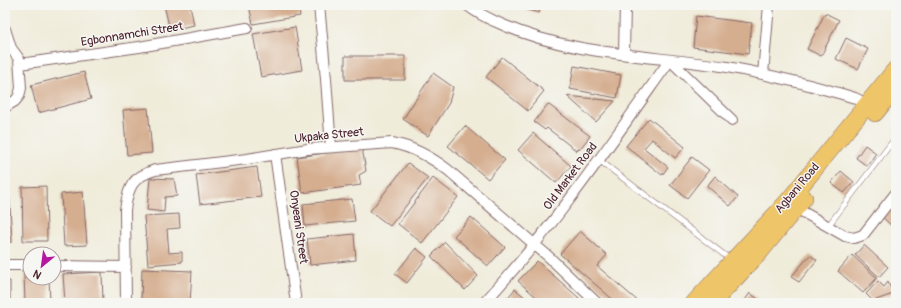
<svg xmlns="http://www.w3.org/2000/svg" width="901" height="308" viewBox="0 0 901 308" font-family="Pangolin,sans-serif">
<rect width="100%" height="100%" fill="#f6f6f2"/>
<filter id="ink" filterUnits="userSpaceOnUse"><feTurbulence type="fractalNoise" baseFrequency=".025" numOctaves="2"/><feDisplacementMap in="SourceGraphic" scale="8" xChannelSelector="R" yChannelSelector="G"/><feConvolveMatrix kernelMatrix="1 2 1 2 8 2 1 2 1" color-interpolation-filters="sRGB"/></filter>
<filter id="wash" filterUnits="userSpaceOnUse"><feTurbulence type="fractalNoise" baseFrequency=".012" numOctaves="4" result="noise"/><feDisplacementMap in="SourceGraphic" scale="16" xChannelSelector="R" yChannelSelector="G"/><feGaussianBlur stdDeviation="0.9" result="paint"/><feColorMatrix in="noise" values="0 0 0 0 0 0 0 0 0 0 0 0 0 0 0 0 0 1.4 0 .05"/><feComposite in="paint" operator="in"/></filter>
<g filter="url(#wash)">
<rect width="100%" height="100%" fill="#f0ecda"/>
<g id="blocks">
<path fill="#d5ad8f" d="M164 5H190L194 25 170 30Z
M249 5H298L300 16 253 24Z
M509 5H541L539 13Z
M825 13 839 20 821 56 807 49Z
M696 16 752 23 748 54 693 47Z
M295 27 302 70 261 77 253 34Z
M846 38 868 49 858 69 836 59Z
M345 56H405V80H345Z
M502 57 544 91 528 111 486 77Z
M574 66 621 75 617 98 570 89Z
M84 72 91 99 38 113 31 85Z
M433 73 453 87 449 103 428 136 403 119Z
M567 96 615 101 596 122Z
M548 104 590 136 579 150 578 149 577 151 547 128 545 130 534 122Z
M148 108 152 153 127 155 123 110Z
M649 118 685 147 675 158 652 139 644 148 668 167 662 175 626 146Z
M465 126 505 160 488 179 448 146Z
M533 133 571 166 556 183 518 150Z
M865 145 876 153 867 166 856 158Z
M362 148 366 171 359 175 361 185 302 193 297 157Z
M692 157 709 170 687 198 670 185Z
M408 163 428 178 390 226 370 211Z
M257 167 261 197 200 204 196 175Z
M841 171 854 182 844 193 831 183Z
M715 176 738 197 730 206 707 186Z
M150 178 174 179 177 196 165 197 164 212 147 210Z
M433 178 458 197 422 243 398 224Z
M46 186 47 241H23L22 187Z
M9 188 12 242 5 243V189Z
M83 192 87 245 64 246 61 194Z
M352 199 355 221 305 226 303 204Z
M891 205 896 209V225L894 228 881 216Z
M179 214 180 228 167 229 169 253 182 252V262L148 265 144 216Z
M471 217 505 247 488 266 454 236Z
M580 231 607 255 597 266 640 303H617L560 254Z
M354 234 356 260 310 265 307 239Z
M445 242 478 276 465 290 431 256Z
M864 245 888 267 879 277 855 255Z
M416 248 427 257 407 283 395 274Z
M810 255 817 260 799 282 791 277Z
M852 255 877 278 863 293 838 271Z
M537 261 579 298 574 303H543L518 281Z
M142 269 192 271 190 303H141Z
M102 272 103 303H65L63 274Z
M24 273H30V278H49L50 303H25Z
M5 281H10V303H5Z
M878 281 884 287 888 282 893 294 873 301 866 294Z
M515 289 532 303H503Z
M750 293 758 299 755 303H743Z"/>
</g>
</g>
<g filter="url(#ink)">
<use href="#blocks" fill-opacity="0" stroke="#846768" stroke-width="1"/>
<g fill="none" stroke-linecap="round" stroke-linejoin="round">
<defs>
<path id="lane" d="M599 160 731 260
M828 226 896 137"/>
<path id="street" d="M319 5 326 79 331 147
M467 5C477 13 489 19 501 24 572 56 652 55 727 67 766 74 804 83 842 94L855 98 871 106
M5 29 11 48 19 59 21 88 19 96 15 101 5 107
M624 54 625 5
M20 64 139 47 247 28
M763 74 769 5
M275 154 296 303
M793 206 796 208 845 236 854 238 863 235 896 193
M5 265H30
M54 266 126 267
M126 303 125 210C128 187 132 177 155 170L247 159 308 149 392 143C413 147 431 157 448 170L549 257 597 303
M484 303C553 228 611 143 670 60L732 120"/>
<path id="primary" d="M875 113 896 87
M694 303 789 200 896 69
M712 303 759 253 804 198"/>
</defs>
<use href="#lane" stroke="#846768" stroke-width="6"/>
<use href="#street" stroke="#846768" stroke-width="12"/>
<use href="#primary" stroke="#846768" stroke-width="18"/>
<use href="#lane" stroke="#fff" stroke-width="5"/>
<use href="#street" stroke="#fff" stroke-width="10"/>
<use href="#primary" stroke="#eec569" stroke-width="17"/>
</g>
</g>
<g text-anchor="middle" stroke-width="3" stroke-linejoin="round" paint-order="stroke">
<g font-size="12" fill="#4a1f2b" stroke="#f6f6f2">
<text transform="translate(132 34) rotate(-9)" y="4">Egbonnamchi Street</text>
<text transform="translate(329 135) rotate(-6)" y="4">Ukpaka Street</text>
<text transform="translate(570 176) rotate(-53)" y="4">Old Market Road</text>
<text transform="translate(797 188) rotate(-50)" y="4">Agbani Road</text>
<text transform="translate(299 227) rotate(82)" y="4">Onyeani Street</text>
</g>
</g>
<rect width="901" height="308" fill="none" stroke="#f6f6f2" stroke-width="20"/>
<g transform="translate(42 266) rotate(209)"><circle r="19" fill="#f6f6f2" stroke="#b1a0a2"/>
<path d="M0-3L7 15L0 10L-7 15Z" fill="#b5179e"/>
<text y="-6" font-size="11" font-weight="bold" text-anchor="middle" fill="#4a1f2b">N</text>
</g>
</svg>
